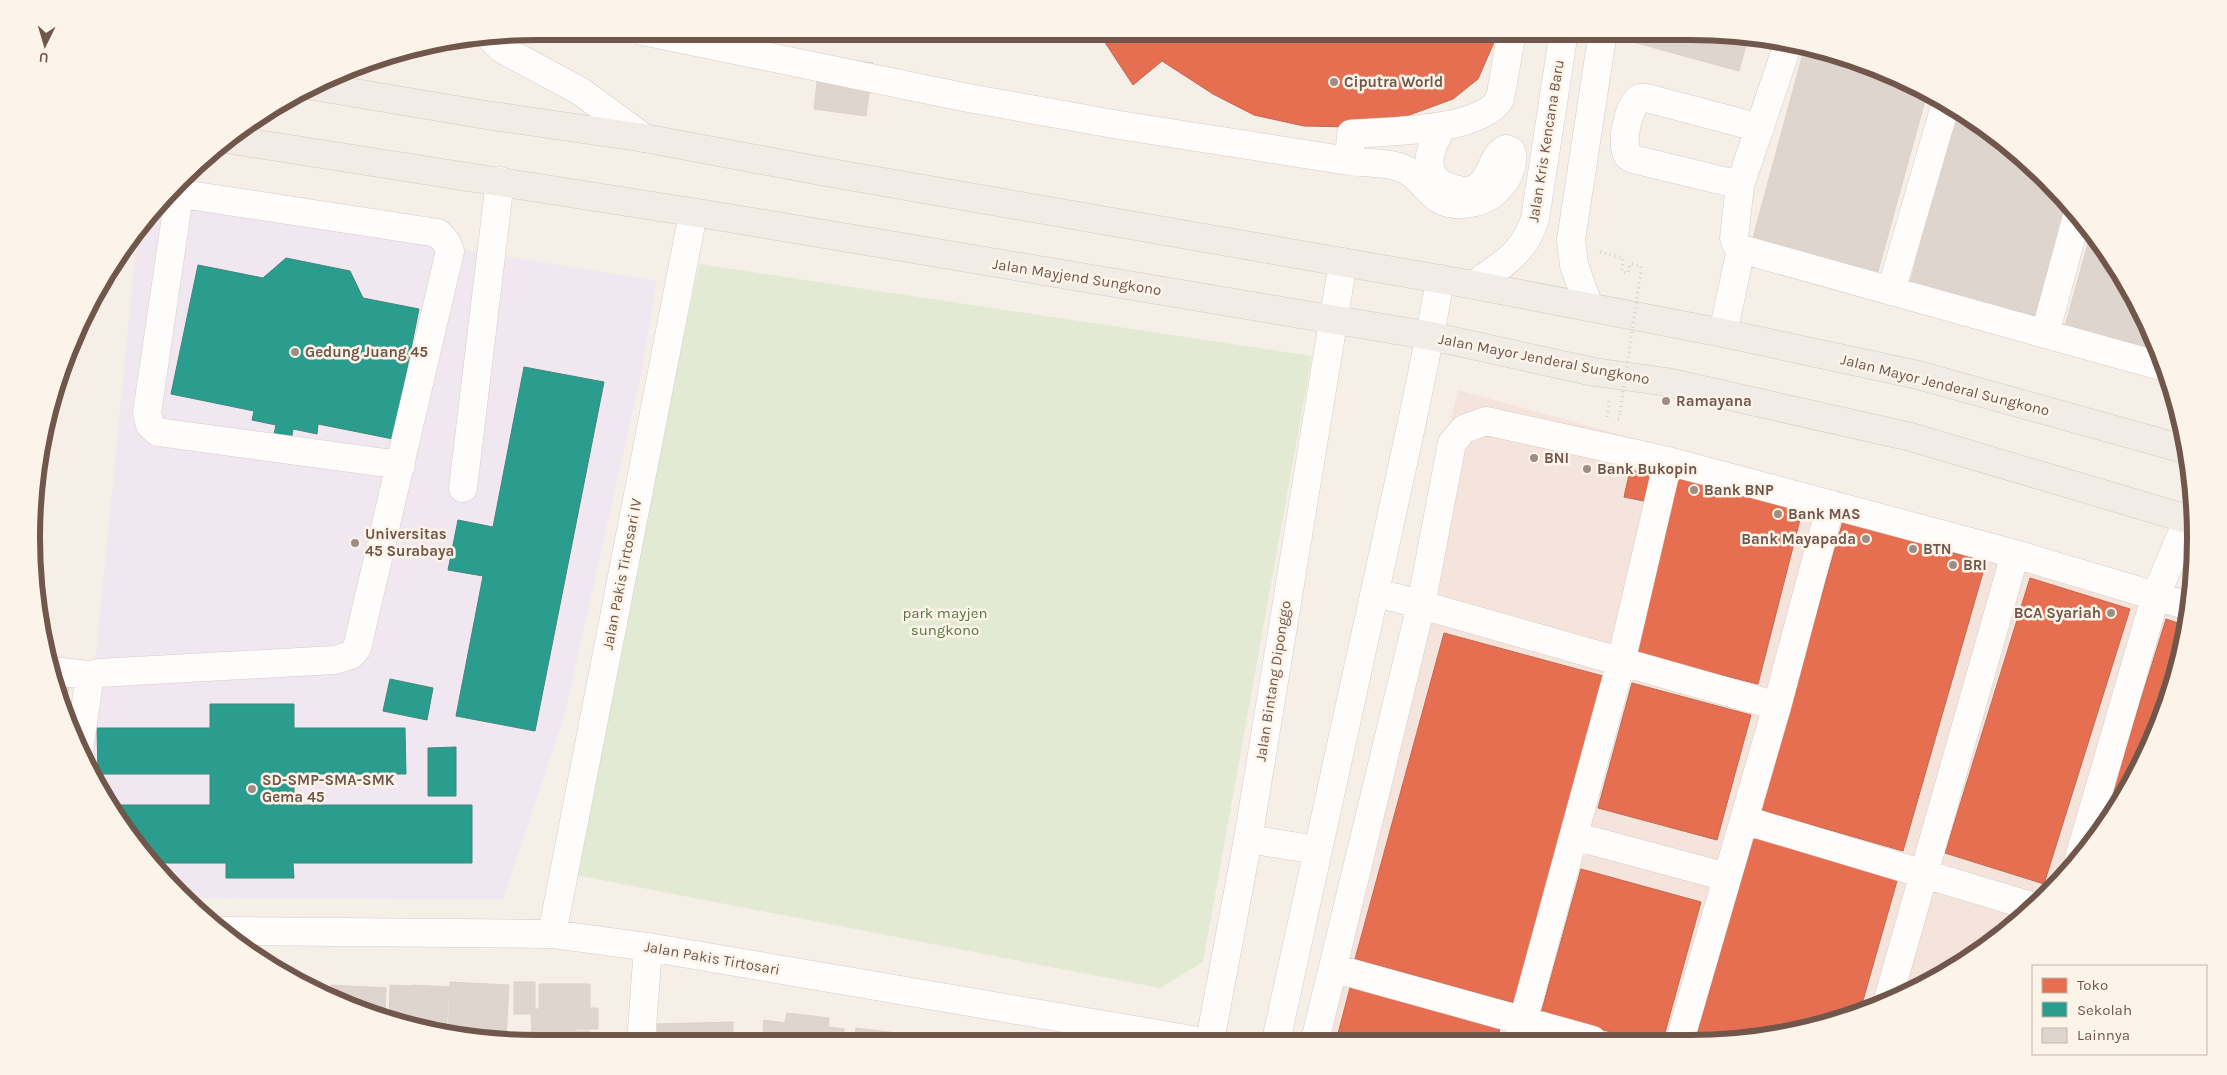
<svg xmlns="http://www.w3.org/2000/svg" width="2227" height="1075" viewBox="0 0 2227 1075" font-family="Karla,sans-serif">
<rect width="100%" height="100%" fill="#f5efe8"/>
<path fill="#f5e4dc" d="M1458 390 2190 592 2186 637 2157 731 2091 845 1998 939 1883 1005 1756 1039 1304 1041Z"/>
<path fill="#f1e7f0" d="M161 200 657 281 642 370 564 717 503 899 185 898 136 845 85 764 138 228Z"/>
<path fill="#e3ead4" d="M699 264 1312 356 1203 962 1160 988 570 874Z"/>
<path fill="#e76f51" stroke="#c3684f" d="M1102 31H1499L1478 79 1453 99 1404 117 1352 127 1304 126 1254 115 1213 94 1162 61 1133 85 1106 44Z
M1630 470 1664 478 1659 504 1624 497Z
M1678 476 1803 508 1758 684 1633 653Z
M1843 521 1986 562 1903 851 1760 810Z
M2030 578 2130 609 2044 884 1945 853Z
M2166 619 2187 626 2186 637 2157 731 2100 831Z
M1444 633 1603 676 1514 1003 1355 959Z
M1632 683 1751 715 1717 840 1598 808Z
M1755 832 1899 874 1860 1011 1756 1039 1695 1040Z
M1581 869 1701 902 1663 1040H1640L1541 1013Z
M1352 980 1502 1021 1497 1040 1336 1041Z"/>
<path fill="#2a9d8f" stroke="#3f887b" d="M286 258 350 271 363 298 419 309 393 439 318 424 317 434 293 429 291 442 273 439 276 425 252 420 254 411 171 394 198 265 263 278Z
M524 367 604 382 535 731 456 716 483 576 448 570 458 520 493 527Z
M390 679 433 688 427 720 383 711Z
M210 704H294V728H405L406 774H294V805H472V863H293L294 878H226V863H152L136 845 110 805H210V774H98L97 728H210Z
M456 747V796H428V748Z"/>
<path fill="#ded5ce" stroke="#ddd2cb" d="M1612 31H1690L1748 37 1739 71 1611 36Z
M1805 46 1883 70 1927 93 1876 279 1751 245Z
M820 56 873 63 866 116 814 109Z
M1957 109 1971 117 2048 180 2066 202 2035 320 1909 286Z
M2091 232 2111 256 2160 352 2065 326Z
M54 684 69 686 64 715 58 700Z
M450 982 509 985 506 1041 448 1035Z
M514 982H535V1009H539V984H590V1008H598V1029H574V1031H590V1044H544L545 1035H532L531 1014H514Z
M331 985 386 988 385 1018 344 1005 331 998Z
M390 985 411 986 409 1025 389 1019Z
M412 985 449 987 446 1035 410 1025Z
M787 1013 829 1018 828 1027 844 1029 843 1043H762L764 1020 785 1023Z
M733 1022V1043H658L657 1024Z
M856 1028 931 1037 930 1042 854 1043Z"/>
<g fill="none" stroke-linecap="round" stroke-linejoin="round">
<defs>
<path id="minor" d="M643 31 963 97 1119 125 1349 161 1351 134C1387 131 1480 132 1500 99L1512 31
M489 36 502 49 580 91 644 138
M1789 41 1740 185 1734 238 1736 244 1741 249 2164 367
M1349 161C1364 163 1384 162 1399 167 1430 178 1428 211 1471 203 1484 201 1495 194 1503 183 1509 176 1515 160 1511 151L1506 149C1492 154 1492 180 1476 188 1470 192 1461 191 1454 189 1418 179 1428 150 1443 126
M1740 185 1633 159 1628 156C1620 143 1628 106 1640 98H1647L1760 128
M179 196 147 413 150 425 158 432 401 465
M1474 285C1502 264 1523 255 1535 219L1564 31
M1891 291 1946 103
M1589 307 1574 265 1571 240 1603 31
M1723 333 1741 249
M2045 334 2077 216
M463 488 500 181
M1376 594 1397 598 1777 706
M51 671 90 675
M79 750 90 675 99 673 335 660 351 655 357 648 450 251 446 242 438 233 169 192
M1744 820 2031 906
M1574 836 1727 877
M1248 839 1317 850
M2079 858 2155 598 2188 519
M221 931 552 934 648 947 1198 1041
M552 934 693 214
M1333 968 1592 1040
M1887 1003 2015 554
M1518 1040 1621 662 1668 461
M1680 1040 1777 706 1831 504
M1210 1041 1248 839 1343 262
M1276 1041C1312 871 1352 702 1388 532 1406 448 1426 364 1440 279
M1315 1041 1421 605 1452 443 1464 429 1486 421 1668 461 2015 554 2189 606
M641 1043 648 947"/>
<path id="major" d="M314 86 486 115 644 138 826 172 1474 285 1723 333 1918 375 2187 450
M226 139 723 217 1431 336 1594 372 1667 382 1911 437 2194 521"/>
</defs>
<use href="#minor" stroke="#d4ccc7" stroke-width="29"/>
<use href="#major" stroke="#d3cbc5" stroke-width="29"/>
<path stroke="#d6ceca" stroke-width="3" stroke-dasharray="1 4" stroke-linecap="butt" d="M1600 252 1623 258 1622 272 1628 273 1630 264 1641 266V271
M1609 401 1607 418H1609
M1618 419H1619L1620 412"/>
<use href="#minor" stroke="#fefdfc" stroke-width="28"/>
<use href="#major" stroke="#f1ece5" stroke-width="28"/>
<path stroke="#d6ceca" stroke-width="3" stroke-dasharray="1 4" stroke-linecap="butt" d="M1620 412 1641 271"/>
</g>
<g fill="#9f8c82" stroke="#fdf4e9" stroke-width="2">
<circle cx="1334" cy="82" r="5"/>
<circle cx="295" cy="352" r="5"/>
<circle cx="1666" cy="401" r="5"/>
<circle cx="1534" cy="458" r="5"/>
<circle cx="1587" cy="469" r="5"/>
<circle cx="1694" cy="490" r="5"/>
<circle cx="1778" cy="514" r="5"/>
<circle cx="1866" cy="539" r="5"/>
<circle cx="355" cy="543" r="5"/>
<circle cx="1913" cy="549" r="5"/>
<circle cx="1953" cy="565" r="5"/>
<circle cx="2111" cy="613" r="5"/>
<circle cx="252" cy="789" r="5"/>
</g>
<g text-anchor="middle" stroke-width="5" stroke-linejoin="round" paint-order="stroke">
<g font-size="15" font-weight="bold" fill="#70564b" stroke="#fdf4e9" text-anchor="start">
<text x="1344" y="87">Ciputra World</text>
<text x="305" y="357">Gedung Juang 45</text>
<text x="1676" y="406">Ramayana</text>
<text x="1544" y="463">BNI</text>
<text x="1597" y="474">Bank Bukopin</text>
<text x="1704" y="495">Bank BNP</text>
<text x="1788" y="519">Bank MAS</text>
<text x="365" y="539">Universitas<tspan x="365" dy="17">45 Surabaya</tspan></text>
<text x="1856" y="544" text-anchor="end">Bank Mayapada</text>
<text x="1923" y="554">BTN</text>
<text x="1963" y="570">BRI</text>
<text x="2101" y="618" text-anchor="end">BCA Syariah</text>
<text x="262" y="785">SD-SMP-SMA-SMK<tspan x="262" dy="17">Gema 45</tspan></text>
</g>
<g font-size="15" fill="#70564b" stroke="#fdf4e9">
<text transform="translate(1546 141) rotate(-81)" y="5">Jalan Kris Kencana Baru</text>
<text transform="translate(1077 277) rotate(9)" y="5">Jalan Mayjend Sungkono</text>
<text transform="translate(1544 359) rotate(11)" y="5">Jalan Mayor Jenderal Sungkono</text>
<text transform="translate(1945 385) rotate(14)" y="5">Jalan Mayor Jenderal Sungkono</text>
<text transform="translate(622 574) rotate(-79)" y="5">Jalan Pakis Tirtosari IV</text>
<text transform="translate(1273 681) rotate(-81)" y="5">Jalan Bintang Diponggo</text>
<text transform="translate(712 958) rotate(10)" y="5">Jalan Pakis Tirtosari</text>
</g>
<g font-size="15" fill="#567644" stroke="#fdf4e9">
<text x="945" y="618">park mayjen<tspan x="945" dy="17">sungkono</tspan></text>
</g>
</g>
<path d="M0 0H2227V1075H0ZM537 40H1690A497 497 0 0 1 2187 537V538A497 497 0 0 1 1690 1035H537A497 497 0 0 1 40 538V537A497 497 0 0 1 537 40Z" fill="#fdf4e9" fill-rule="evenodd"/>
<path fill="none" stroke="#70564b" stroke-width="6" d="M537 40H1690A497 497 0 0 1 2187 537V538A497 497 0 0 1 1690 1035H537A497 497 0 0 1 40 538V537A497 497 0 0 1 537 40Z"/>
<rect x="2032" y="965" width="175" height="90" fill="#fdf4e9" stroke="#c5b5aa"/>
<rect x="2042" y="978" width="25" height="15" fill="#e76f51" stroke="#c5b5aa"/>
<text x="2077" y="990" font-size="15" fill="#70564b">Toko</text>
<rect x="2042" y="1002" width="25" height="15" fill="#2a9d8f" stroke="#c5b5aa"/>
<text x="2077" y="1015" font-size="15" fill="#70564b">Sekolah</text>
<rect x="2042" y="1028" width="25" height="15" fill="#ded5ce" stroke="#c5b5aa"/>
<text x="2077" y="1040" font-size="15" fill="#70564b">Lainnya</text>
<g transform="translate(45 45) rotate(185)" stroke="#fdf4e9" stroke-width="4" paint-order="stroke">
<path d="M0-4L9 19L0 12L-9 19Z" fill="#70564b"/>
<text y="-8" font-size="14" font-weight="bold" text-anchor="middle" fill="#70564b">U</text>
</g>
</svg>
